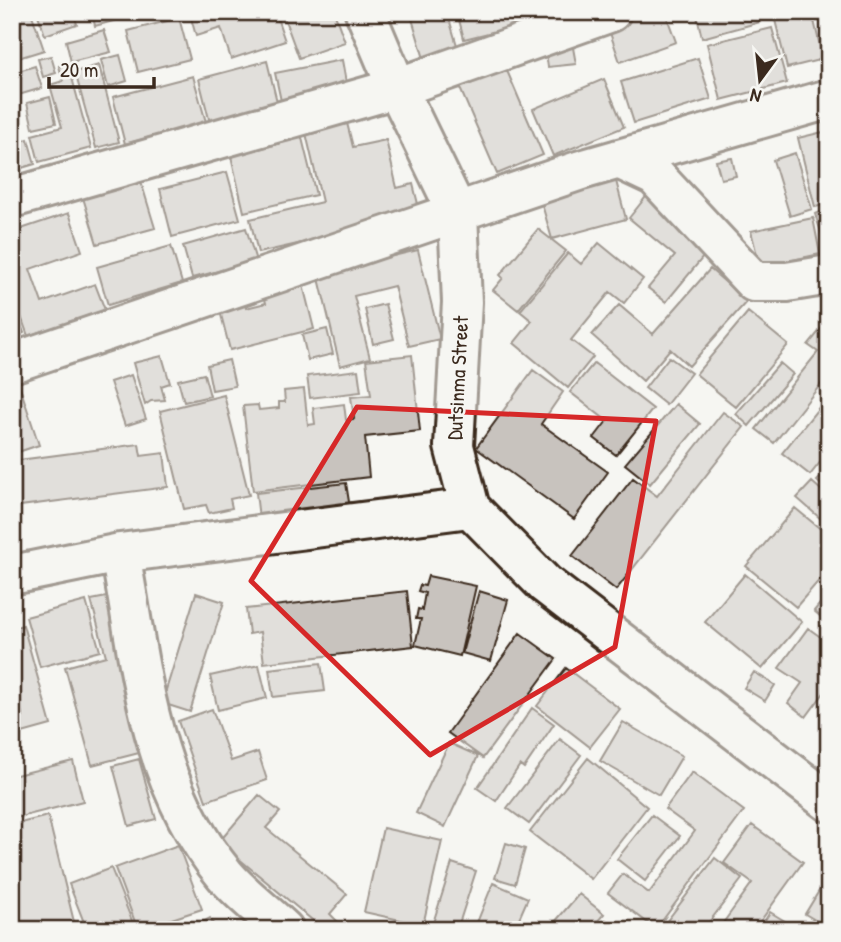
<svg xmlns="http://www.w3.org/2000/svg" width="841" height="942" viewBox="0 0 841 942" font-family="'Patrick Hand',sans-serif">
<rect width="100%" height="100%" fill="#f6f6f2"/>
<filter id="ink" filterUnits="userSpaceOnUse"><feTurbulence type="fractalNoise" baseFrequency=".0143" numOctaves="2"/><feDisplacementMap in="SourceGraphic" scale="14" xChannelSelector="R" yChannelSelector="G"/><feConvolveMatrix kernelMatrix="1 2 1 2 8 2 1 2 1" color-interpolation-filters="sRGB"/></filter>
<g filter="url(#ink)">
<path fill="#c8c3be" stroke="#3b2a1e" stroke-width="2" d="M12 12H31L44 50 12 60Z
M37 12H73L77 24 45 35Z
M92 12H146L95 26Z
M208 12H275L285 41 231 59 221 28 196 36 191 18Z
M282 12H334L345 42 299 58Z
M410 12H447L459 52 425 62Z
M457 12H514L517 26 464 39Z
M525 12H573L527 21Z
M639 12H665L676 42 620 62 607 24Z
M696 12H757L760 22 702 38Z
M773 12H812L823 59 787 68Z
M179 18 190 59 138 72 128 31Z
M772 28 787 83 721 100 707 44Z
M104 30 111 52 71 62 66 41Z
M572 42 576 64 548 67 545 46Z
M120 55 127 81 108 87 101 60Z
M51 56 56 73 43 77 38 59Z
M698 58 711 99 634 123 621 82Z
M502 59 543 155 497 174 456 79Z
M342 60 347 88 281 101 275 73Z
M267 61 278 106 210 123 199 79Z
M68 63 91 148 39 162 32 135 62 127 50 85 63 81 59 66Z
M99 65 119 142 96 148 75 72Z
M35 66 42 88 12 97V73Z
M193 76 206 122 125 144 113 97Z
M604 79 624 127 553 156 533 109Z
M50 97 56 123 33 128 27 103Z
M346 119 353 147 386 140 397 188 413 184 421 216 258 253 250 219 322 202 305 129Z
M823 132 829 156V204L815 207 798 138Z
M302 138 316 195 244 212 231 156Z
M28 139 35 164 12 171V144Z
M795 153 812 209 790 216 773 160Z
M732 158 736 176 721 179 716 161Z
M227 172 240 219 172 237 160 189Z
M139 175 155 228 97 244 81 191Z
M616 181 626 219 552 239 541 201Z
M649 193 713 245 666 302 648 288 675 256 629 218Z
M829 210V256L815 214Z
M69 213 82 251 30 269 42 303 95 284 105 310 28 336 12 291V232Z
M813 218 820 254 760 267 751 231Z
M246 228 256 261 192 278 183 246Z
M538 229 566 251 518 310 493 290 503 278 500 275Z
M599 243 643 279 624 303 610 292 571 340 593 357 568 388 514 343 532 321 520 311 568 253 581 264Z
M171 246 182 283 108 305 97 267Z
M418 250 440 339 409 346 394 286 354 296 370 358 340 366 318 274Z
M710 269 747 301 689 366 670 349 643 381 592 335 619 305 653 334Z
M303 285 314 329 230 350 218 303 243 296 246 308 266 303 264 295Z
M385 304 394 339 373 344 365 309Z
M748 312 788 345 736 407 696 374Z
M16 313 24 333 12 337V315Z
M829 319V374L774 443 756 429 818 352 808 345Z
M327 329 333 354 308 360 302 335Z
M412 355 420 431 365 437 369 477 253 491 243 406 258 405 259 410 279 408V402H285L284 391 304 389 308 425 315 424 313 408 344 404 346 420 354 419 351 397 371 395 366 360Z
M162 356 170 383 161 386 165 400 151 401 145 405 133 363Z
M669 357 691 373 666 405 645 388Z
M229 360 235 386 212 390 207 365Z
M594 363 653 409 616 455 594 438 607 421 570 392Z
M780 363 793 374 749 426 736 414Z
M358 370 361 392 310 398 307 376Z
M533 370 563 392 541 424 608 472 574 519 476 448Z
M204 374 210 396 184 402 178 380Z
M131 375 146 419 125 426 110 382Z
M18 381 39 445 12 454V383Z
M224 395 249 495 230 499 232 508 209 513 206 505 184 509 160 411Z
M829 395V451L810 475 782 453Z
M676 404 700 424 650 484 625 464Z
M723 412 744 427 616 590 572 556 633 478 657 496Z
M139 444 141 456 164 453 168 487 12 507V461Z
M829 469V492L817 481Z
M812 482 829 497V526L797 498Z
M346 483 350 508 259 518 256 493Z
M795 508 829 536V569L796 607 746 566Z
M745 574 802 622 762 669 705 622Z
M428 576 476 586 460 656 415 645 421 619H416L418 609 422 610 425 593 418 591 420 585 425 586Z
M407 591 413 646 264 663 260 632 249 634 246 609Z
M479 591 508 600 491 661 462 653Z
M196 593 224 602 190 712 162 703Z
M829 593V624L814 611Z
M112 596 127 655 118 658 143 752 92 765 65 667 106 656 91 600Z
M86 601 100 651 40 667 26 617Z
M23 625 51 725 15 735 12 720 23 717 20 707 12 706V628Z
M808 628 829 643V686L806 717 788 703 802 683 779 668Z
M520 633 556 659 483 758 448 733Z
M321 663 325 691 273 697 269 669Z
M259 665 267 698 218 710 210 676Z
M566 668 620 709 590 747 537 706Z
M754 672 775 685 765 701 744 688Z
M532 708 554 724 524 768 520 765 496 801 477 788Z
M212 709 231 761 258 752 267 780 206 801 178 721Z
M623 722 682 756 659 795 600 761Z
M560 739 581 755 529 824 507 808Z
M449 743 478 756 445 827 416 813Z
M588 758 647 807 591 879 530 832Z
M139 759 156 819 129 826 113 766Z
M73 761 83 801 12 819V776Z
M692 772 744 811 656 929 608 893 623 874 649 893 695 831 665 809Z
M259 795 280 812 266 828 347 894 330 914 346 930H324L219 842Z
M652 815 680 836 645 881 617 859Z
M48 816 76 930H14L12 825Z
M752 825 803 862 754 930H718L752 883 724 863Z
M383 828 442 841 423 925 364 912Z
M506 843 525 849 515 884 495 878Z
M178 845 202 909 138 930 115 868Z
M715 858 742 879 703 930H660Z
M452 863 476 871 457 930 433 923Z
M111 868 134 926 125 930H87L69 884Z
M828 876H829V928L805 914Z
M493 883 528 898 514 930H474Z
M579 894 604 914 590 930H548Z
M770 912 798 929 759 930Z
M210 918 216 930H188Z
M606 920 618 930H597Z"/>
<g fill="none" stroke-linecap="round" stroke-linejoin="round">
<defs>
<path id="minor" d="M619 159 655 176 754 282H787L829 275
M12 198 397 88 611 12
M12 363 581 170 829 99
M120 553C141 667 148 782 225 875 242 895 265 912 284 930
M12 575 120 553 470 508"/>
<path id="tertiary" d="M365 12 397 88 458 214 462 302 454 446 470 508 545 584 829 802"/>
</defs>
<use href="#minor" stroke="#3b2a1e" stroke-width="44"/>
<use href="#tertiary" stroke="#3b2a1e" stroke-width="44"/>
<use href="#minor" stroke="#f6f6f2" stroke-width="38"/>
<use href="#tertiary" stroke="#f6f6f2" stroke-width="38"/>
</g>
</g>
<path d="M0 0H841V942H0ZM357 407 656 421 615 647 430 755 251 581Z" fill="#f6f6f2" fill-opacity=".55" fill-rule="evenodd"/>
<path fill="none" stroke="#d62828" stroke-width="5" stroke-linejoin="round" d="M357 407 656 421 615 647 430 755 251 581Z"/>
<g text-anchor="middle" stroke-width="5" stroke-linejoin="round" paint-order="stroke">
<g font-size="21" fill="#3b2a1e" stroke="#f6f6f2">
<text transform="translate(458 378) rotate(-87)" y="7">Dutsinma Street</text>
</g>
</g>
<rect width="841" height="942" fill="none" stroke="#f6f6f2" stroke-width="42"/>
<rect x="21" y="21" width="799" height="900" fill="none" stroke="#3b2a1e" stroke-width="2.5" filter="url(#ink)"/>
<g transform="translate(760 80) rotate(195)" stroke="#f6f6f2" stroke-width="5" paint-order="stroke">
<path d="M0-5L12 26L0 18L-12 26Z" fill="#3b2a1e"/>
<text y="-10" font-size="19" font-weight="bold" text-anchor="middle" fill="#3b2a1e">N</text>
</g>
<path d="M49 77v10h105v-10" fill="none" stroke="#3b2a1e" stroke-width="3.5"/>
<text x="60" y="77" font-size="21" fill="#3b2a1e" stroke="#f6f6f2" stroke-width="5" paint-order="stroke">20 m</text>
</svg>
